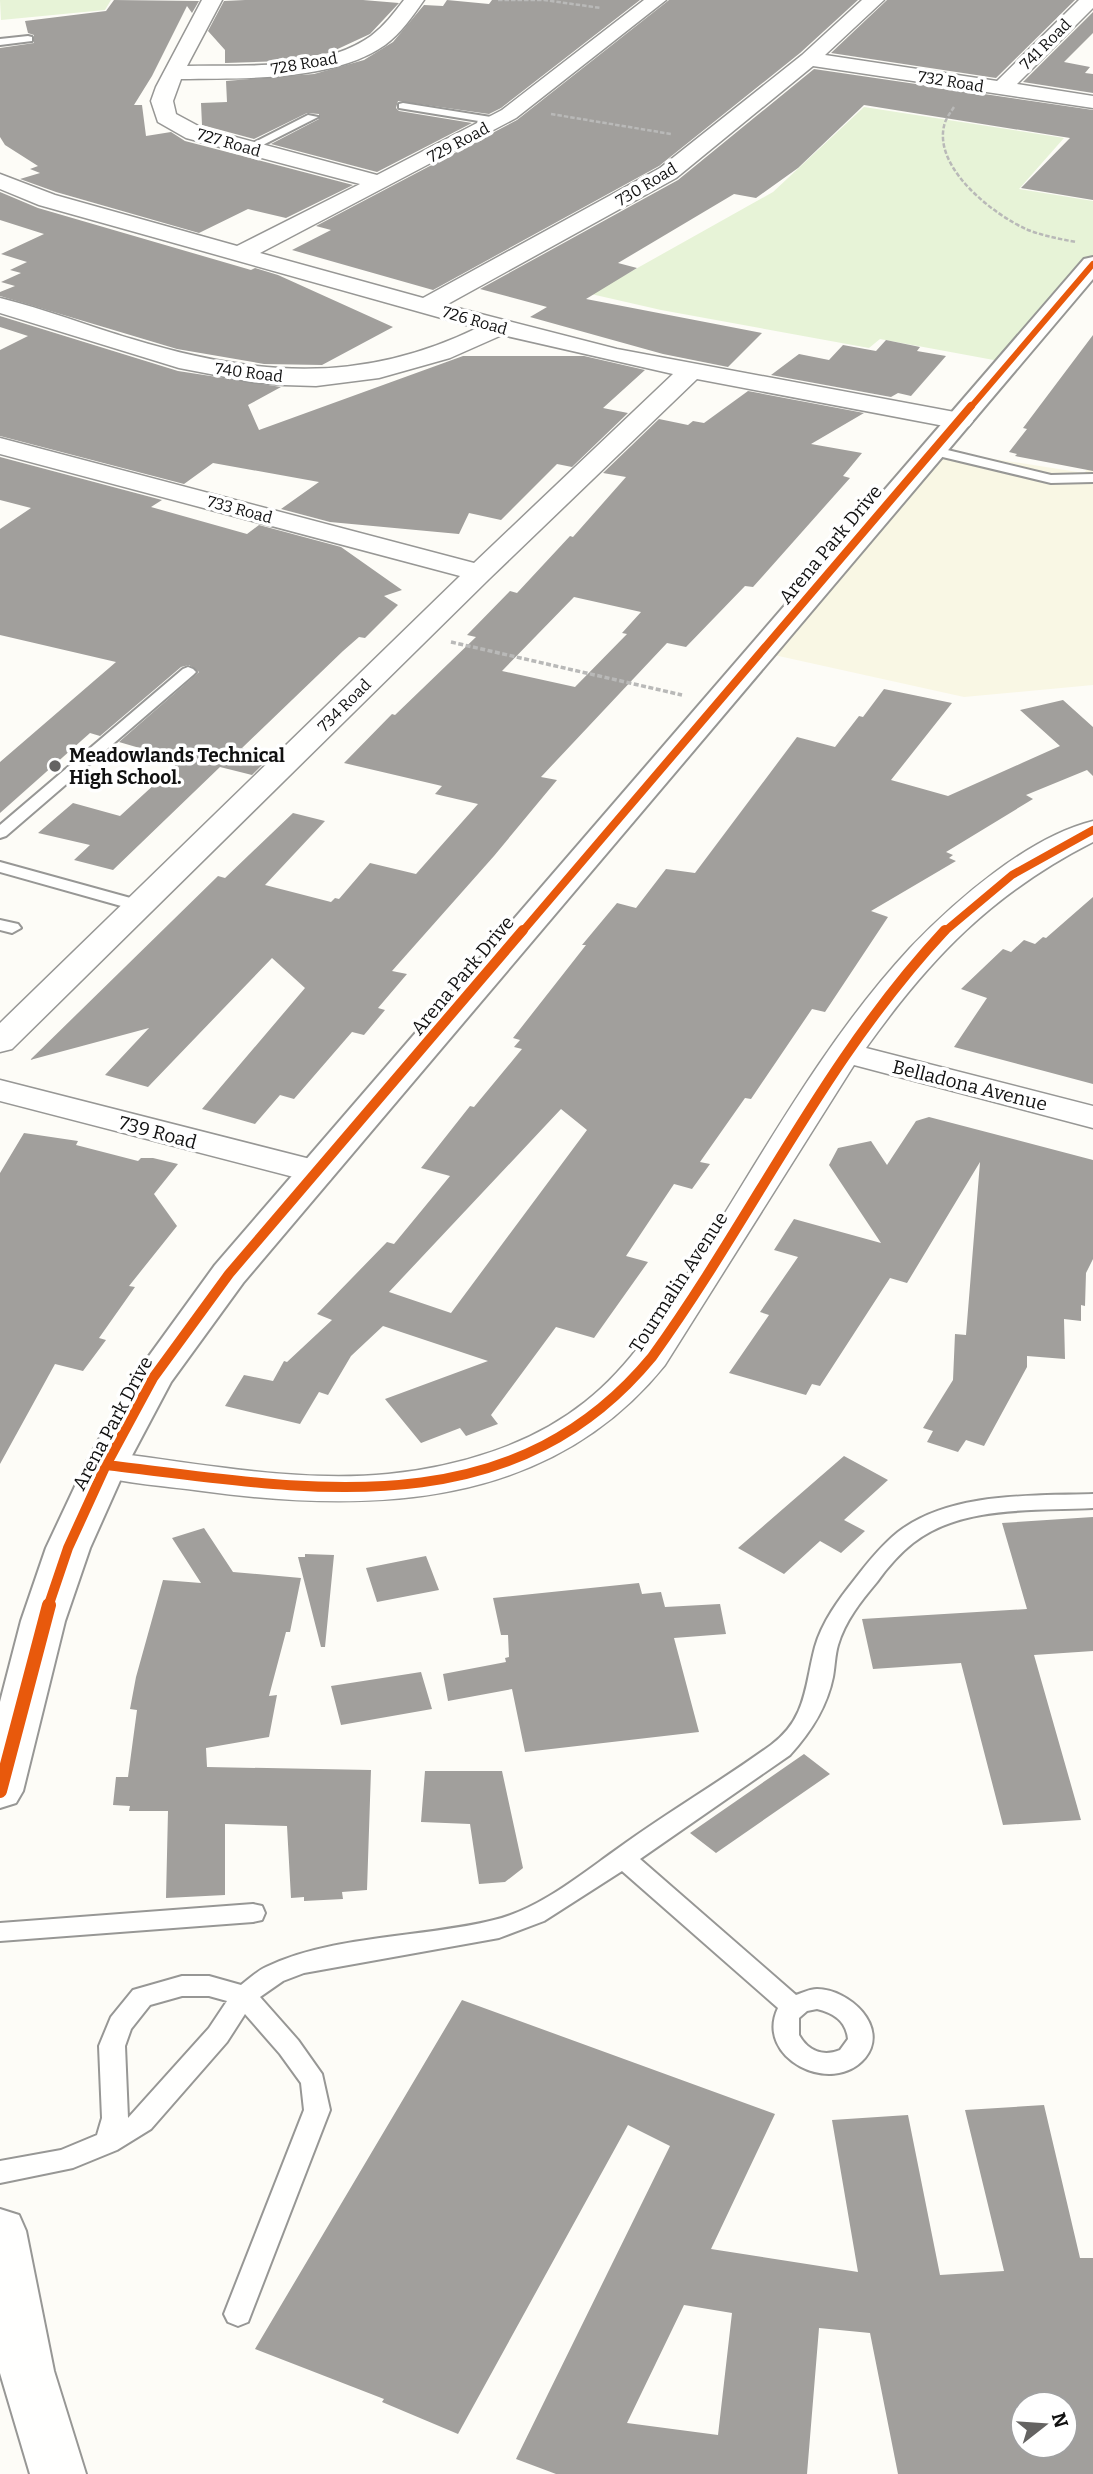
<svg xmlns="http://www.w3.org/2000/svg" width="1093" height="2474" viewBox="0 0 1093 2474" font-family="Bitter,serif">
<rect width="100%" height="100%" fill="#fdfcf7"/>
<path fill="#f9f7e4" d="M937 450 1084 473 1093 463V685L964 697 765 653Z"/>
<path fill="#e7f3d7" d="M0 0H111L105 10 1 20Z
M864 107 1064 138 1019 189 1093 201V266L1010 363 880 339 869 348 661 310 591 294 773 192Z"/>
<path fill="#a19f9c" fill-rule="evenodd" d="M114 0 199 1 192 13 187 6 152 76 134 105H142L146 136 171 132 185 141 353 185 286 218 248 209 199 233 56 192 20 179 40 173 30 169 38 166 5 145 0 137V48L34 43V35L28 33 25 21 106 11Z
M245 0H363L399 3 370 34 329 53 282 61 225 63V50L208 31 224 1Z
M447 0 489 4 492 0H640L501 108 489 114 398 101 396 108 399 111 472 123 377 172 271 144 319 119V114L307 113 254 139 202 125 201 103 227 102 226 81 314 74 364 60 393 42 424 5 443 6Z
M669 0H858L800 53 659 166 433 290 292 250 331 230 316 226 517 120Z
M887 0H1075L996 78 831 53Z
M1093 12V33L1064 62 1090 67 1085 73 1093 74V93L1023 82Z
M814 69 1093 110V200L1021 188 1070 138 864 105 798 168 756 198 734 194 618 263 637 268 586 299 762 333 728 367 663 354 530 317 547 307 480 289 678 180Z
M0 192 38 208 251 270 255 268 278 275 393 327 322 365 264 364 177 349 0 296V292L15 286 1 282 21 273 10 270 27 262 1 254 44 234 0 220Z
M0 316 178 371 281 387 248 405 259 430 463 356H584L645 370 603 408 628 413 572 467 557 464 501 520 469 513 459 534 330 522 281 509 319 482 213 463 184 484 0 436V350L28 336 0 327Z
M1093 335V471L1015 456 1017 454 1009 452 1027 429 1023 428Z
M886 340 920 347 917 351 946 356 911 396 898 393 891 397 771 375 799 354 829 360 843 345 876 351Z
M748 391 864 413 811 444 862 453 843 476 850 478 753 587 745 586 686 647 667 643 541 777 557 780 494 856 392 971 407 974 378 1008 385 1010 364 1035 352 1032 294 1099 280 1095 255 1124 202 1109 305 988 272 958 148 1087 105 1075 149 1028 30 1060 218 876 225 878 293 813 325 821 265 885 331 902 335 898 339 899 370 863 416 874 478 804 435 794 442 786 344 763 392 714 395 715 476 637 467 635 510 591 517 593 570 536 573 537 626 477 603 473 659 419 688 425 693 421 704 423ZM574 597 641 612 622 633 627 634 575 687 502 671Z
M0 457 162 500 151 507 247 534 259 525 341 547 402 590 384 596 398 605 365 638 359 637 343 651 242 748 268 759 252 775 220 767 113 870 74 860 90 845 38 833 73 803 120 816 181 760 119 742 199 672 189 665 181 667 100 736 90 733 0 813V762L116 662 0 635V529L31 508 0 500Z
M884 689 952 703 891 780 948 796 1060 746 1020 710 1063 700 1093 727V776L1087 770 1026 795 1033 799 946 852 953 855 949 858 956 861 871 911 888 917 825 1012 812 1009 751 1099 745 1098 700 1162 710 1164 692 1189 674 1184 626 1256 648 1262 594 1338 556 1327 491 1415 498 1424 466 1436 460 1428 421 1443 385 1399 488 1361 383 1326 351 1356 328 1395 319 1392 300 1424 225 1406 244 1375 273 1381 284 1361 287 1362 332 1320 317 1314 387 1242 394 1244 450 1176 421 1168 470 1106 474 1107 522 1049 514 1047 520 1040 513 1038 586 945H582L617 903 636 908 666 869 695 873 797 737 835 747 859 716 863 717ZM561 1109 587 1130 451 1313 389 1292Z
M1093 897V1084L954 1047 987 998 961 989 1003 949 1011 952 1024 940 1035 944 1043 937 1046 938Z
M929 1117 1093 1160V1259L1086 1273 1085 1306 1081 1305V1321L1064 1319 1065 1359 1027 1356V1367L984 1446 966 1440 958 1452 927 1442 933 1431 923 1428 953 1380 955 1334 966 1335 980 1162 907 1283 890 1278 820 1386 812 1384 806 1395 729 1373 769 1315 760 1312 798 1257 774 1250 794 1219 881 1243 829 1165 838 1148 871 1141 887 1165 916 1121Z
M24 1133 78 1141 76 1145 138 1161 141 1158H153L178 1164 154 1194 177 1226 129 1286 135 1287 99 1338 106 1340 83 1371 55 1364 0 1464V1173Z
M844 1456 888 1480 844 1520 865 1531 841 1553 820 1541 784 1574 738 1548Z
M1093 1517V1651L1034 1655 1081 1820 1003 1825 961 1663 873 1669 862 1619 1027 1609 1002 1523Z
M204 1528 233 1572 301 1578 290 1632H286L269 1696 277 1695 269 1737 206 1748 207 1767 371 1770 367 1890 342 1892 343 1899 304 1901V1897L291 1898 287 1826 225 1824V1895L166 1898 168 1811H129L130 1806 113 1805 116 1777H128L137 1710 130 1709 136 1677 163 1580 201 1583 172 1538Z
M305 1554 334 1555 325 1647H321L298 1557H305Z
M426 1556 439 1590 377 1602 366 1568Z
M639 1583 642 1594 661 1592 665 1607 720 1604 726 1634 674 1638 699 1732 525 1752 512 1689 448 1701 443 1674 506 1662 505 1658 509 1657 508 1635H501L493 1598Z
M421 1672 432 1709 341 1725 331 1686Z
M804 1754 830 1774 716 1853 690 1833Z
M425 1771H502L523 1868 505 1882 479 1884 470 1824 421 1822Z
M462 2000 775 2114 711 2249 858 2272 832 2120 908 2115 940 2275 1004 2271 965 2110 1044 2105 1080 2258H1093V2474H898L870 2333 819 2328 807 2474H556L516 2459 670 2146 628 2125 458 2434 382 2402 384 2399 255 2349ZM684 2305 732 2313 718 2435 627 2423ZM1023 2404H1065V2446H1023Z"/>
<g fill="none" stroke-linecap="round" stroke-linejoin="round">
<defs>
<path id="service" d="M28 36 32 37V41L0 45V39Z
M403 103 497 118 503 121 497 124 399 108V104Z
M308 115 318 117 253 150 243 148Z
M935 447 1051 475 1093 474V482L1051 483 930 454V448Z
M188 667 193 669 196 672 193 675 6 836 0 838V825L183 669Z
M0 862 145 902 147 906 139 911 0 872Z
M0 920 18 924 21 928 12 933 0 930Z
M1093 1494V1508C1035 1511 961 1505 913 1543 899 1554 887 1568 877 1582 861 1601 845 1621 838 1645 835 1655 835 1666 833 1677 827 1707 811 1732 790 1755L640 1859 796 1995C802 1993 810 1989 817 1989 849 1989 890 2027 865 2058 832 2097 754 2058 778 2008L622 1871 544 1921 499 1938 304 1973 283 1981 260 1997 298 2040 322 2074 330 2110 248 2322 238 2326 228 2322 224 2314 304 2110 301 2083 280 2054 245 2014 227 2042 151 2129 117 2150 73 2168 0 2183V2161L61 2150 97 2135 102 2118 99 2046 111 2017 133 1990 182 1976H209L241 1985C249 1979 257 1971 266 1967 332 1935 423 1938 494 1920 537 1910 578 1877 613 1852 663 1815 720 1782 771 1745 807 1719 805 1684 815 1647 822 1622 839 1599 855 1579 868 1562 882 1545 898 1532 951 1492 1030 1496 1093 1494ZM182 1996H209L227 2001 209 2028 128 2118 125 2046 131 2029 150 2005ZM817 2009C834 2013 846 2021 848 2039L840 2050C823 2057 808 2051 799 2035V2018L807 2011Z
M253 1904 262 1906 265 1913 262 1920 253 1922 0 1941V1923Z"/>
<path id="minor" d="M202 0H222L187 66C245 65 321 71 371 36 384 26 394 13 404 0H424C413 16 401 33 385 45 332 82 243 78 181 79L173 101 176 114 202 128 377 175 502 110 644 0H666L516 118 260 253 423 298 660 168 802 55 862 0H884L825 55 997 81 1079 0H1093V8L1017 84 1093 96V108L813 66 676 178 446 305 617 349 960 413 969 416 973 421 969 426 960 429 697 379 489 579 12 1049 0 1052V1023L460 576 0 454V438L474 563 673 374 502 335 450 358 379 378 316 386 284 385 252 382 179 368 0 313V298C45 309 88 326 132 339 253 376 360 385 477 328L39 205 0 189V174L55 195 237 246 360 184 186 138 158 122 151 101 156 87Z
M1093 821V842C993 893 931 957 866 1048L1093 1106V1128L854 1065 665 1365C549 1509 371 1514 202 1491 166 1486 127 1484 92 1474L86 1465 92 1456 106 1452C199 1463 294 1483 388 1474 457 1467 530 1446 585 1402 641 1358 675 1293 712 1234 773 1136 831 1033 910 948 955 901 1028 837 1093 821Z
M0 1080 330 1164 335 1172 330 1180 317 1183 0 1101Z"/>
<path id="tertiary" d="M1093 257V279L243 1283 171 1382 127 1465 90 1548 65 1621 23 1791 16 1803 0 1808V1702L21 1621 46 1548 85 1465 133 1378 215 1265 1084 259Z
M0 2209 19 2215 26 2231 54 2371 86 2474H30L0 2373Z"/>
</defs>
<use href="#service" stroke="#979795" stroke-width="4"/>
<use href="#minor" stroke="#979795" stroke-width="3"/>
<use href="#tertiary" stroke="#979795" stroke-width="4"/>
<path stroke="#b9b9b8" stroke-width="2.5" stroke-dasharray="4.5 2" stroke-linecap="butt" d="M498 0H544L601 8
M954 107C950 113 945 120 944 126 934 169 994 215 1028 230 1044 236 1060 239 1076 242
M551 114 671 134"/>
<path stroke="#b9b9b8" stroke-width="3.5" stroke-dasharray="5 2.5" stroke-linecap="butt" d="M451 642 682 695"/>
<use href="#service" fill="#fffffe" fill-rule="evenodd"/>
<use href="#minor" fill="#fffffe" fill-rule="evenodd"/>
<use href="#tertiary" fill="#fffffe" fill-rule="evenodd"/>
<defs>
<path id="cycleway-far3" d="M970 408 1093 264"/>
<path id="cycleway-far2" d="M522 932 971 406
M944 932 1012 875 1093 830"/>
<path id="cycleway-far1" d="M106 1465C302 1488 508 1531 652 1357 755 1214 823 1061 945 930
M48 1607 68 1548 106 1465 153 1378 229 1274 523 930"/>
<path id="cycleway" d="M0 1791 49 1605"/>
</defs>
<use href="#cycleway-far3" stroke="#fff" stroke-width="9"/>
<use href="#cycleway-far2" stroke="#fff" stroke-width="11"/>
<use href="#cycleway-far1" stroke="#fff" stroke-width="15"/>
<use href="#cycleway" stroke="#fff" stroke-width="18"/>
<use href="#cycleway-far3" stroke="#e8590c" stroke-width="6"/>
<use href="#cycleway-far2" stroke="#e8590c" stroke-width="8"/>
<use href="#cycleway-far1" stroke="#e8590c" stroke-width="10"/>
<use href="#cycleway" stroke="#e8590c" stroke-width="14"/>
</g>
<circle fill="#646362" stroke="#fff" stroke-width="2.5" cx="55" cy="766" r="7"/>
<g text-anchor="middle" stroke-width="7" stroke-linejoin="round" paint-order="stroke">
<g font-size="16" fill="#111" stroke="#fff">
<text transform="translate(1045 44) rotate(-45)" y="6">741 Road</text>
<text transform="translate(304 63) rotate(-10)" y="6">728 Road</text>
<text transform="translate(951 81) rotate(9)" y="6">732 Road</text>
<text transform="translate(229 142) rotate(16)" y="6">727 Road</text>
<text transform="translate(458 142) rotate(-28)" y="6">729 Road</text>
<text transform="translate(646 184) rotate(-31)" y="6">730 Road</text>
<text transform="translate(475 320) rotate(16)" y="6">726 Road</text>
<text transform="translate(249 372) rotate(7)" y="6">740 Road</text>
<text transform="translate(240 509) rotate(15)" y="6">733 Road</text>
<text transform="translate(344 705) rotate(-45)" y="6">734 Road</text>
</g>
<g font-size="19" fill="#111" stroke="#fff">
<text transform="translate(830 544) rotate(-50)" y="7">Arena Park Drive</text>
<text transform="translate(462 975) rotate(-50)" y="7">Arena Park Drive</text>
<text transform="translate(970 1085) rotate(14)" y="7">Belladona Avenue</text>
<text transform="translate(158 1132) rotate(15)" y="7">739 Road</text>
<text transform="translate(678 1282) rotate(-57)" y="7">Tourmalin Avenue</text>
<text transform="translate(112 1423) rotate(-62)" y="7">Arena Park Drive</text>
</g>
<g font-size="19" font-weight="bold" fill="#111" stroke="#fff" text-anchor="start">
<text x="69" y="762">Meadowlands Technical<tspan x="69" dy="22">High School.</tspan></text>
</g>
</g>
<g transform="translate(1044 2425) rotate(73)"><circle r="33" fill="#ffffff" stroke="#a0a0a0" stroke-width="2"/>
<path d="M0-5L12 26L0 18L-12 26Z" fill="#646362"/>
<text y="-10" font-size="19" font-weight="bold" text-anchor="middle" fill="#111111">N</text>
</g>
</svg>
